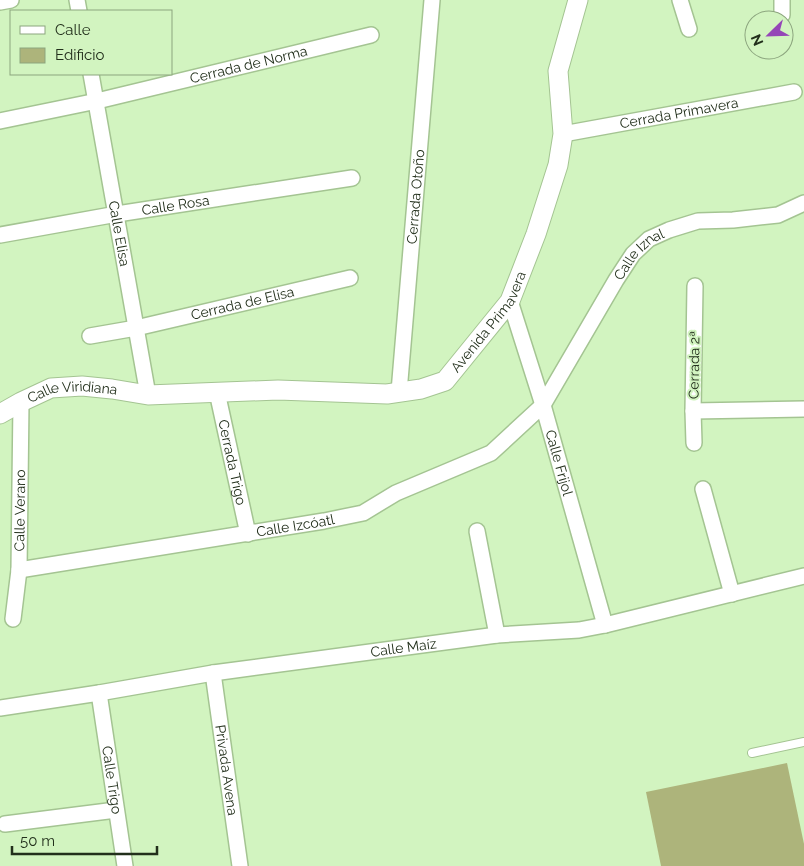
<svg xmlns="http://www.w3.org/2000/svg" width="804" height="866" viewBox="0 0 804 866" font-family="Raleway,sans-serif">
<rect width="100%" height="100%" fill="#d2f4c0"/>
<path fill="#adb47b" d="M787 763 804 844V866H661L646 792Z"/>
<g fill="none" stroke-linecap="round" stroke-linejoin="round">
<defs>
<path id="service" d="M752 753 804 742"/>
<g id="minor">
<path d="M77 0 79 11"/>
<path d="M680 0 689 29"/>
<path d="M782 0V15"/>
<path d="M0 2 11 0"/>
<path id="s1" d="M91 74 148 395"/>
<path id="s2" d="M0 121 97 101 371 35"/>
<path id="s3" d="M563 134 794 92"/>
<path id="s4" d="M0 235 117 214 352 178"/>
<path id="s5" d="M510 301 543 405 605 625"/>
<path id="s6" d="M90 336 136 328 350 278"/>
<path id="s7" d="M217 392 248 534"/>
<path id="s8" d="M399 392 432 0"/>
<path d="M693 411 804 409"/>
<path d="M694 443 693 411 695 286"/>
<path d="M703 489 732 594"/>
<path d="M477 531 497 635"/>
<path id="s9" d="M19 570 324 521 363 513 396 493 491 453 543 405 616 280 633 254 649 239 669 230 698 221 733 220 778 215 804 203"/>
<path id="s10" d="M13 619 19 570 21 402"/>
<path id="s11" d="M213 673 240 866"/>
<path id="s12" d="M99 693 125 866"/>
<path id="s13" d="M0 708 99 693 213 673 497 635 579 630 605 625 804 576"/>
<path d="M5 824 116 810"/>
</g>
<g id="tertiary">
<path id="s14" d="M0 414 21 402 51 388 82 386 112 389 148 395 278 390 387 394 421 389 445 381 510 301 536 234 558 165 563 134 558 71 578 0"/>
</g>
</defs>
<use href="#service" stroke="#a4c492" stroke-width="10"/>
<use href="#minor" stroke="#a4c492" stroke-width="18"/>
<use href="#tertiary" stroke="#a4c492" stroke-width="21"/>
<use href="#service" stroke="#fff" stroke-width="8"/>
<use href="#minor" stroke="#fff" stroke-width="15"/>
<use href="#tertiary" stroke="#fff" stroke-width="19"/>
</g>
<g text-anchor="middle" stroke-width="4" stroke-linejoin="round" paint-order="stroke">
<g font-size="14" fill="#222f1b" stroke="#d2f4c0">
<text dy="5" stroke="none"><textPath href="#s2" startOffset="255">Cerrada de Norma</textPath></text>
<text dy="5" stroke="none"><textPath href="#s3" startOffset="118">Cerrada Primavera</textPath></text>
<text dy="5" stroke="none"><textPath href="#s8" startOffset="196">Cerrada Otoño</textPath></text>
<text dy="5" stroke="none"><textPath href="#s4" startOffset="178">Calle Rosa</textPath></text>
<text dy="5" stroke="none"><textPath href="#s1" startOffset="162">Calle Elisa</textPath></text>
<text dy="5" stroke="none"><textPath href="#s9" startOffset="741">Calle Iznal</textPath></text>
<text dy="5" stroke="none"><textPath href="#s6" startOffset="156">Cerrada de Elisa</textPath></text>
<text dy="5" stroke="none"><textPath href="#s14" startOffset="528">Avenida Primavera</textPath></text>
<text transform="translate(694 365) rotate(-89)" y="5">Cerrada 2ª</text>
<text dy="5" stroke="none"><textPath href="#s14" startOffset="78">Calle Viridiana</textPath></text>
<text dy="5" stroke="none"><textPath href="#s7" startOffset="72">Cerrada Trigo</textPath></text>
<text dy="5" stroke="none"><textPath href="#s5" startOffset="169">Calle Frijol</textPath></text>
<text dy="5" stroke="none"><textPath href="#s10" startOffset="109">Calle Verano</textPath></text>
<text dy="5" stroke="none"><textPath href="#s9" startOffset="280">Calle Izcóatl</textPath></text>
<text dy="5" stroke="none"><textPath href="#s13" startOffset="408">Calle Maíz</textPath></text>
<text dy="5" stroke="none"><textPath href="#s11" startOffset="98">Privada Avena</textPath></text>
<text dy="5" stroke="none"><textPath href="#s12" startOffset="88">Calle Trigo</textPath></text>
</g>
</g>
<rect x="10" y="10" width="162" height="65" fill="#d2f4c0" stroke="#8ca57e"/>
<rect x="20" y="26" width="25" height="8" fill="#ffffff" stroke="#8ca57e"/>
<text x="55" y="35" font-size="15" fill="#222f1b">Calle</text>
<rect x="20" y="48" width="25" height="15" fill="#adb47b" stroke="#8ca57e"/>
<text x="55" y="60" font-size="15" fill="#222f1b">Edificio</text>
<g transform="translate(769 35) rotate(247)"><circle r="24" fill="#d2f4c0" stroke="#8ca57e"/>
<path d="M0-4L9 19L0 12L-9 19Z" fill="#9546b7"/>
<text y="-8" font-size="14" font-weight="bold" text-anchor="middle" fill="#222f1b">N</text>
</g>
<path d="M12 846v8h145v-8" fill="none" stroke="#222f1b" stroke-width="2.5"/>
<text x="20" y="846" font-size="15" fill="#222f1b" stroke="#d2f4c0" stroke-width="4" paint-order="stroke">50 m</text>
</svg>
